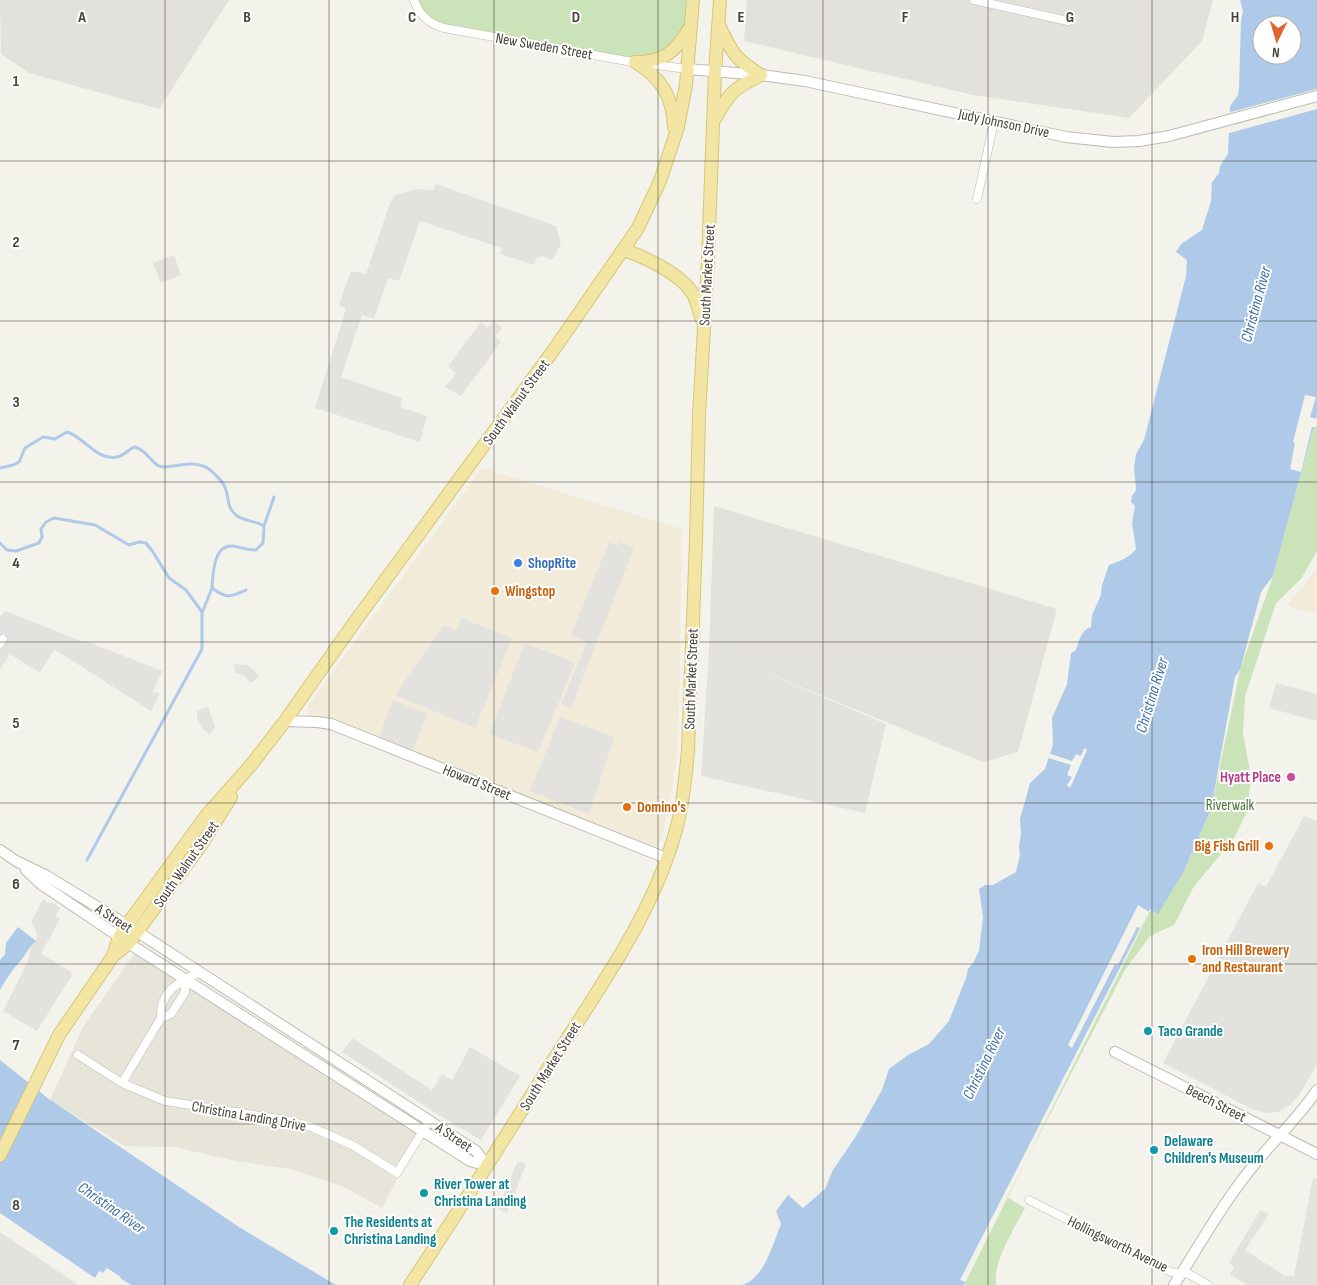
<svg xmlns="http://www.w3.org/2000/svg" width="1317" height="1285" viewBox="0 0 1317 1285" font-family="'Sofia Sans Condensed',sans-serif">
<rect width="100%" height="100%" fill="#f3f2eb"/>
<path fill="#e7e4da" d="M134 954 421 1133 382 1208 342 1186 290 1169 236 1161 174 1147 125 1146 50 1100 83 1027Z"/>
<path fill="#f2ebd9" d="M482 468 682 529 679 710 676 762 666 822 661 839 649 857 335 731 322 727 309 728 308 706Z
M1317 569V614L1286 606Z"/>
<path fill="#e3e1dc" d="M0 0H229L159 109 29 73 1 54Z
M747 0H1213L1202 41 1129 118 973 95 744 41Z
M174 255 181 275 161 283 153 263Z
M714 506 1057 609 1018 752 983 762 743 663V659L709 650Z"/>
<path fill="#cae3b9" d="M414 0H693L691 26 674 50 635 62 435 26Z
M1317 415V551L1301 579 1276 603 1245 696 1243 734 1251 777 1247 812 1234 838 1193 888 1174 925 1150 936 1125 970 1007 1197 1025 1208C1015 1227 992 1263 996 1285H964L1151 909 1157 913 1183 873 1211 809 1240 670 1273 576Z"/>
<path fill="#e3e2df" d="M436 184 556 226 561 244 552 260 542 256 537 257 534 265 500 254 502 248 420 221 399 281 388 278 374 319 362 315 341 377 402 398 400 407 427 416 420 442 315 408 346 309 339 305 351 271 366 274 389 206 395 195 416 189 433 190Z
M493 321 502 328 495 336 501 342 461 396 445 387 456 373 448 366 481 322 488 328Z
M609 542 618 546 619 542 634 548 571 708 561 704 587 642 571 635Z
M5 611 81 641H86L162 671 153 692 160 693 151 711 54 649 40 673 10 654 0 670V618Z
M461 618 512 638 475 728 395 695 444 625 456 631Z
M525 643 575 663 538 752 489 734Z
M709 650 743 659V663L886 724 865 813 701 776Z
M234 664 247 665 254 670 259 676 251 683 243 675 235 672Z
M1276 683 1317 694V721L1269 708Z
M393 700 427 714 411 756 377 742Z
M208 707 215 727 210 735 202 728 197 718V711Z
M560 717 614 737 589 814 530 791Z
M1304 816 1317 821V1065L1299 1095 1290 1105 1278 1112 1266 1113 1252 1109 1163 1063 1258 883 1266 887Z
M43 899 50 904 52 902 60 908 56 916 60 919 41 954 70 971 72 975 37 1031 3 1011 28 961 31 946 36 940 37 934 31 922Z
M352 1038 432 1090 442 1074 452 1080 470 1047 520 1076 481 1140 434 1112 342 1052Z
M518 1161 526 1164 507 1213 498 1209Z
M1313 1178 1317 1179V1285H1247L1230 1275 1234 1267 1229 1263 1260 1210 1269 1214 1245 1250 1285 1276H1294Z
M0 1232 75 1283 78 1285H0Z"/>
<path fill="#afcae8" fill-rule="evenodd" d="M1240 0H1317V415L1273 576 1261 592 1240 670 1235 677 1211 809 1183 873 1158 914 1150 909 960 1280 965 1282 964 1285H742C764 1279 773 1244 781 1224L776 1211 788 1195 803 1208 825 1189 833 1170 856 1136 882 1090 889 1069 908 1055 929 1044 949 1021 966 978 968 969 973 963 979 951 983 917 979 889 985 885H993L1016 872 1020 855 1019 847 1021 833 1020 819 1030 783 1045 769 1053 745 1052 718 1067 684 1071 653 1076 650C1079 641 1081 630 1091 627L1092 615 1101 595 1102 585 1109 565C1120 561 1129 558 1136 549L1132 523 1135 506 1131 502 1132 496 1136 490 1134 467 1136 454 1144 440 1186 276 1187 260 1176 252 1181 244 1202 230 1211 201 1212 182 1219 173 1220 166 1228 154 1230 106 1238 95 1239 87 1241 21 1243 11ZM1262 25H1292V55H1262Z
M18 927 36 941C30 946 27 953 21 960 12 971 7 977 0 990V960L5 954 6 943Z
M0 1060 49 1099 239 1227 336 1285H107L92 1276 0 1213Z"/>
<path fill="#f3f2eb" d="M1317 89V109L1226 134 1227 113Z
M1305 395 1316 397 1310 417 1317 419V425L1316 427H1312L1301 472 1290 469 1295 443 1293 442Z
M1084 748 1087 750 1070 788 1067 785 1072 777 1067 775 1071 765 1046 757 1048 753 1072 761 1076 754 1081 756Z
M1138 905 1149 912 1140 928 1137 927 1118 965 1115 964 1072 1048 1068 1045Z
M107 1268 121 1277 120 1278 131 1285H107L95 1278 99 1271 103 1273Z"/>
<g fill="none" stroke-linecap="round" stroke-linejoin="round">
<path stroke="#afcae8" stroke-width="3" d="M0 468 13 465 19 462 25 448 43 437 55 439 67 432C85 437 96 461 117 457 124 456 128 449 135 447 146 450 150 461 159 466 168 471 191 457 209 469 215 474 224 482 226 490 229 499 227 508 236 515 244 522 255 520 264 526
M0 543 7 550 16 551 39 543 42 537 41 529 46 522 54 518 95 525 129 545 139 542 146 543 153 552 169 578 186 590 202 612
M212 588C213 575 213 544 233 546 241 547 247 550 256 550L263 543 264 526 274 497
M87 860 202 649V613L212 588C227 599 230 597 246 590"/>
<defs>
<path id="minor" d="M414 0C419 15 429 24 444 28L638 63
M974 0 1068 21
M649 64 687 69
M977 199 994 122
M0 644 3 639
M161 1018 171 1014 185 992V979
M78 1055 122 1083 165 1101 285 1120 309 1126 354 1146 397 1173 429 1121
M122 1083 161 1018C159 991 179 982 200 972
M1029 1200 1171 1272 1189 1274 1208 1285"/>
<path id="tertiary" d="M687 69 761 75 805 81 1066 137 1113 142 1139 141 1169 136 1317 96
M285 721 317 722 331 724 666 858
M0 850 16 861 47 876 127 925 476 1151 488 1166
M26 870 41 884 136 948 470 1161 488 1166
M1115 1052 1317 1154
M1174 1285C1201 1243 1225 1199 1258 1160 1278 1136 1300 1116 1317 1090"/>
<path id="primary" d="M719 25C732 53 735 59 761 75
M635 62C661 77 673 97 674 127
M636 62C664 62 675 52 689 29
M715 119C729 93 734 88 761 75
M624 250C645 257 681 274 693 294 697 302 699 312 702 320
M113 956 129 943 203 842 231 797
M0 1155 59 1035 113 956 119 937 127 925 205 817 251 765 285 721 354 623 555 348 638 228 660 181 678 127 686 85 693 0
M410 1285C459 1211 506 1136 552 1062 601 985 658 908 679 818 684 796 686 772 688 750L696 541 699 415 708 259 715 72 720 0"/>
</defs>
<use href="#minor" stroke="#bebbae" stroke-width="9"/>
<use href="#tertiary" stroke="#bebbae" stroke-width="12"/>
<use href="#primary" stroke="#d6c676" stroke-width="14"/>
<use href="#minor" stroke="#fff" stroke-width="8"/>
<use href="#tertiary" stroke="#fff" stroke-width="10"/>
<use href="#primary" stroke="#f3e6a5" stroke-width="12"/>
</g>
<path fill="none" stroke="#474339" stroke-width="1" stroke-opacity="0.55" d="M165 0V1285M329 0V1285M494 0V1285M658 0V1285M823 0V1285M988 0V1285M1152 0V1285M0 161H1317M0 321H1317M0 482H1317M0 642H1317M0 803H1317M0 964H1317M0 1124H1317"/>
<circle fill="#3f7fe0" stroke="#fff" stroke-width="2" cx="518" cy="563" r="5"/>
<g fill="#e8710a" stroke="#fff" stroke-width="2">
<circle cx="495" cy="591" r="5"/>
<circle cx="627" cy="807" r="5"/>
<circle cx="1269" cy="846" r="5"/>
<circle cx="1192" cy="959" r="5"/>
</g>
<circle fill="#d1479c" stroke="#fff" stroke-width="2" cx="1291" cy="777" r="5"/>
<g fill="#0f9aa8" stroke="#fff" stroke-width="2">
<circle cx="1148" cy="1031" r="5"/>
<circle cx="1154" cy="1150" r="5"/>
<circle cx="424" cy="1193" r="5"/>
<circle cx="334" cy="1231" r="5"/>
</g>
<g text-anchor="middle" stroke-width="4" stroke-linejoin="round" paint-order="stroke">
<g font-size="15" fill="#474339" stroke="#fff">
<text transform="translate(544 46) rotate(10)" y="5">New Sweden Street</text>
<text transform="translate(1004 123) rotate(12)" y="5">Judy Johnson Drive</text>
<text transform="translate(707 275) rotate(-87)" y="5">South Market Street</text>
<text transform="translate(516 402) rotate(-54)" y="5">South Walnut Street</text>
<text transform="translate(691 679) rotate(-88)" y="5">South Market Street</text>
<text transform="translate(477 782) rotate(22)" y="5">Howard Street</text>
<text transform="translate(186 864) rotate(-55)" y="5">South Walnut Street</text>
<text transform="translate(114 918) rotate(33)" y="5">A Street</text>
<text transform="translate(550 1066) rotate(-58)" y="5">South Market Street</text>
<text transform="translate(1216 1103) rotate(27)" y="5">Beech Street</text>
<text transform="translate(249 1116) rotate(10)" y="5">Christina Landing Drive</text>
<text transform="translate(454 1137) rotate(34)" y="5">A Street</text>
<text transform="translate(1118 1244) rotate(26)" y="5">Hollingsworth Avenue</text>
</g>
<g font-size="15" font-weight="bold" fill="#366cbe" stroke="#fff" text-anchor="start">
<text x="528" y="568">ShopRite</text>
</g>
<g font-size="15" font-weight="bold" fill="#c56008" stroke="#fff" text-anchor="start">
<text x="505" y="596">Wingstop</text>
<text x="637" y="812">Domino's</text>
<text x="1259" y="851" text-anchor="end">Big Fish Grill</text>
<text x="1202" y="955">Iron Hill Brewery<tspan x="1202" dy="17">and Restaurant</tspan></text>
</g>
<g font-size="15" font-weight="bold" fill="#b23c85" stroke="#fff" text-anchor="end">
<text x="1281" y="782">Hyatt Place</text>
</g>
<g font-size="15" fill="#437233" stroke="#fff">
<text x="1230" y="810">Riverwalk</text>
</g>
<g font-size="15" font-weight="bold" fill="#0d838f" stroke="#fff" text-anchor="start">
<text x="1158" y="1036">Taco Grande</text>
<text x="1164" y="1146">Delaware<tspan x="1164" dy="17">Children's Museum</tspan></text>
<text x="434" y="1189">River Tower at<tspan x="434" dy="17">Christina Landing</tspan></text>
<text x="344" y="1227">The Residents at<tspan x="344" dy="17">Christina Landing</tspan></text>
</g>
<g font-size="16" font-style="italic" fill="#3f6ea7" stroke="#fff">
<text transform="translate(1255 304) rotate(-75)" y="6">Christina River</text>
<text transform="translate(1151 695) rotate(-73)" y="6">Christina River</text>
<text transform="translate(983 1063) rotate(-64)" y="6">Christina River</text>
<text transform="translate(112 1207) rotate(35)" y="6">Christina River</text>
</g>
</g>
<g font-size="16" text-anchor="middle" font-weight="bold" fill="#474339" stroke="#fff" stroke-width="4" stroke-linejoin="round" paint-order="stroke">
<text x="82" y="22">A</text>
<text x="247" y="22">B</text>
<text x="412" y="22">C</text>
<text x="576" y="22">D</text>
<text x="741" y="22">E</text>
<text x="905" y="22">F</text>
<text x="1070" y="22">G</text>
<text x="1235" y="22">H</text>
<text x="16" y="86">1</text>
<text x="16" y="247">2</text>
<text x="16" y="407">3</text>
<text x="16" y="568">4</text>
<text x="16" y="728">5</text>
<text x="16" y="889">6</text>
<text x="16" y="1050">7</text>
<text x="16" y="1210">8</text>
</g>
<g transform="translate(1277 40) rotate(185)"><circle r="24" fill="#ffffff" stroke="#b5b4b0"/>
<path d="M0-4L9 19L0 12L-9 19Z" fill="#e16434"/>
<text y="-8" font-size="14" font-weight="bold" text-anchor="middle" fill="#474339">N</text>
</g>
</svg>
